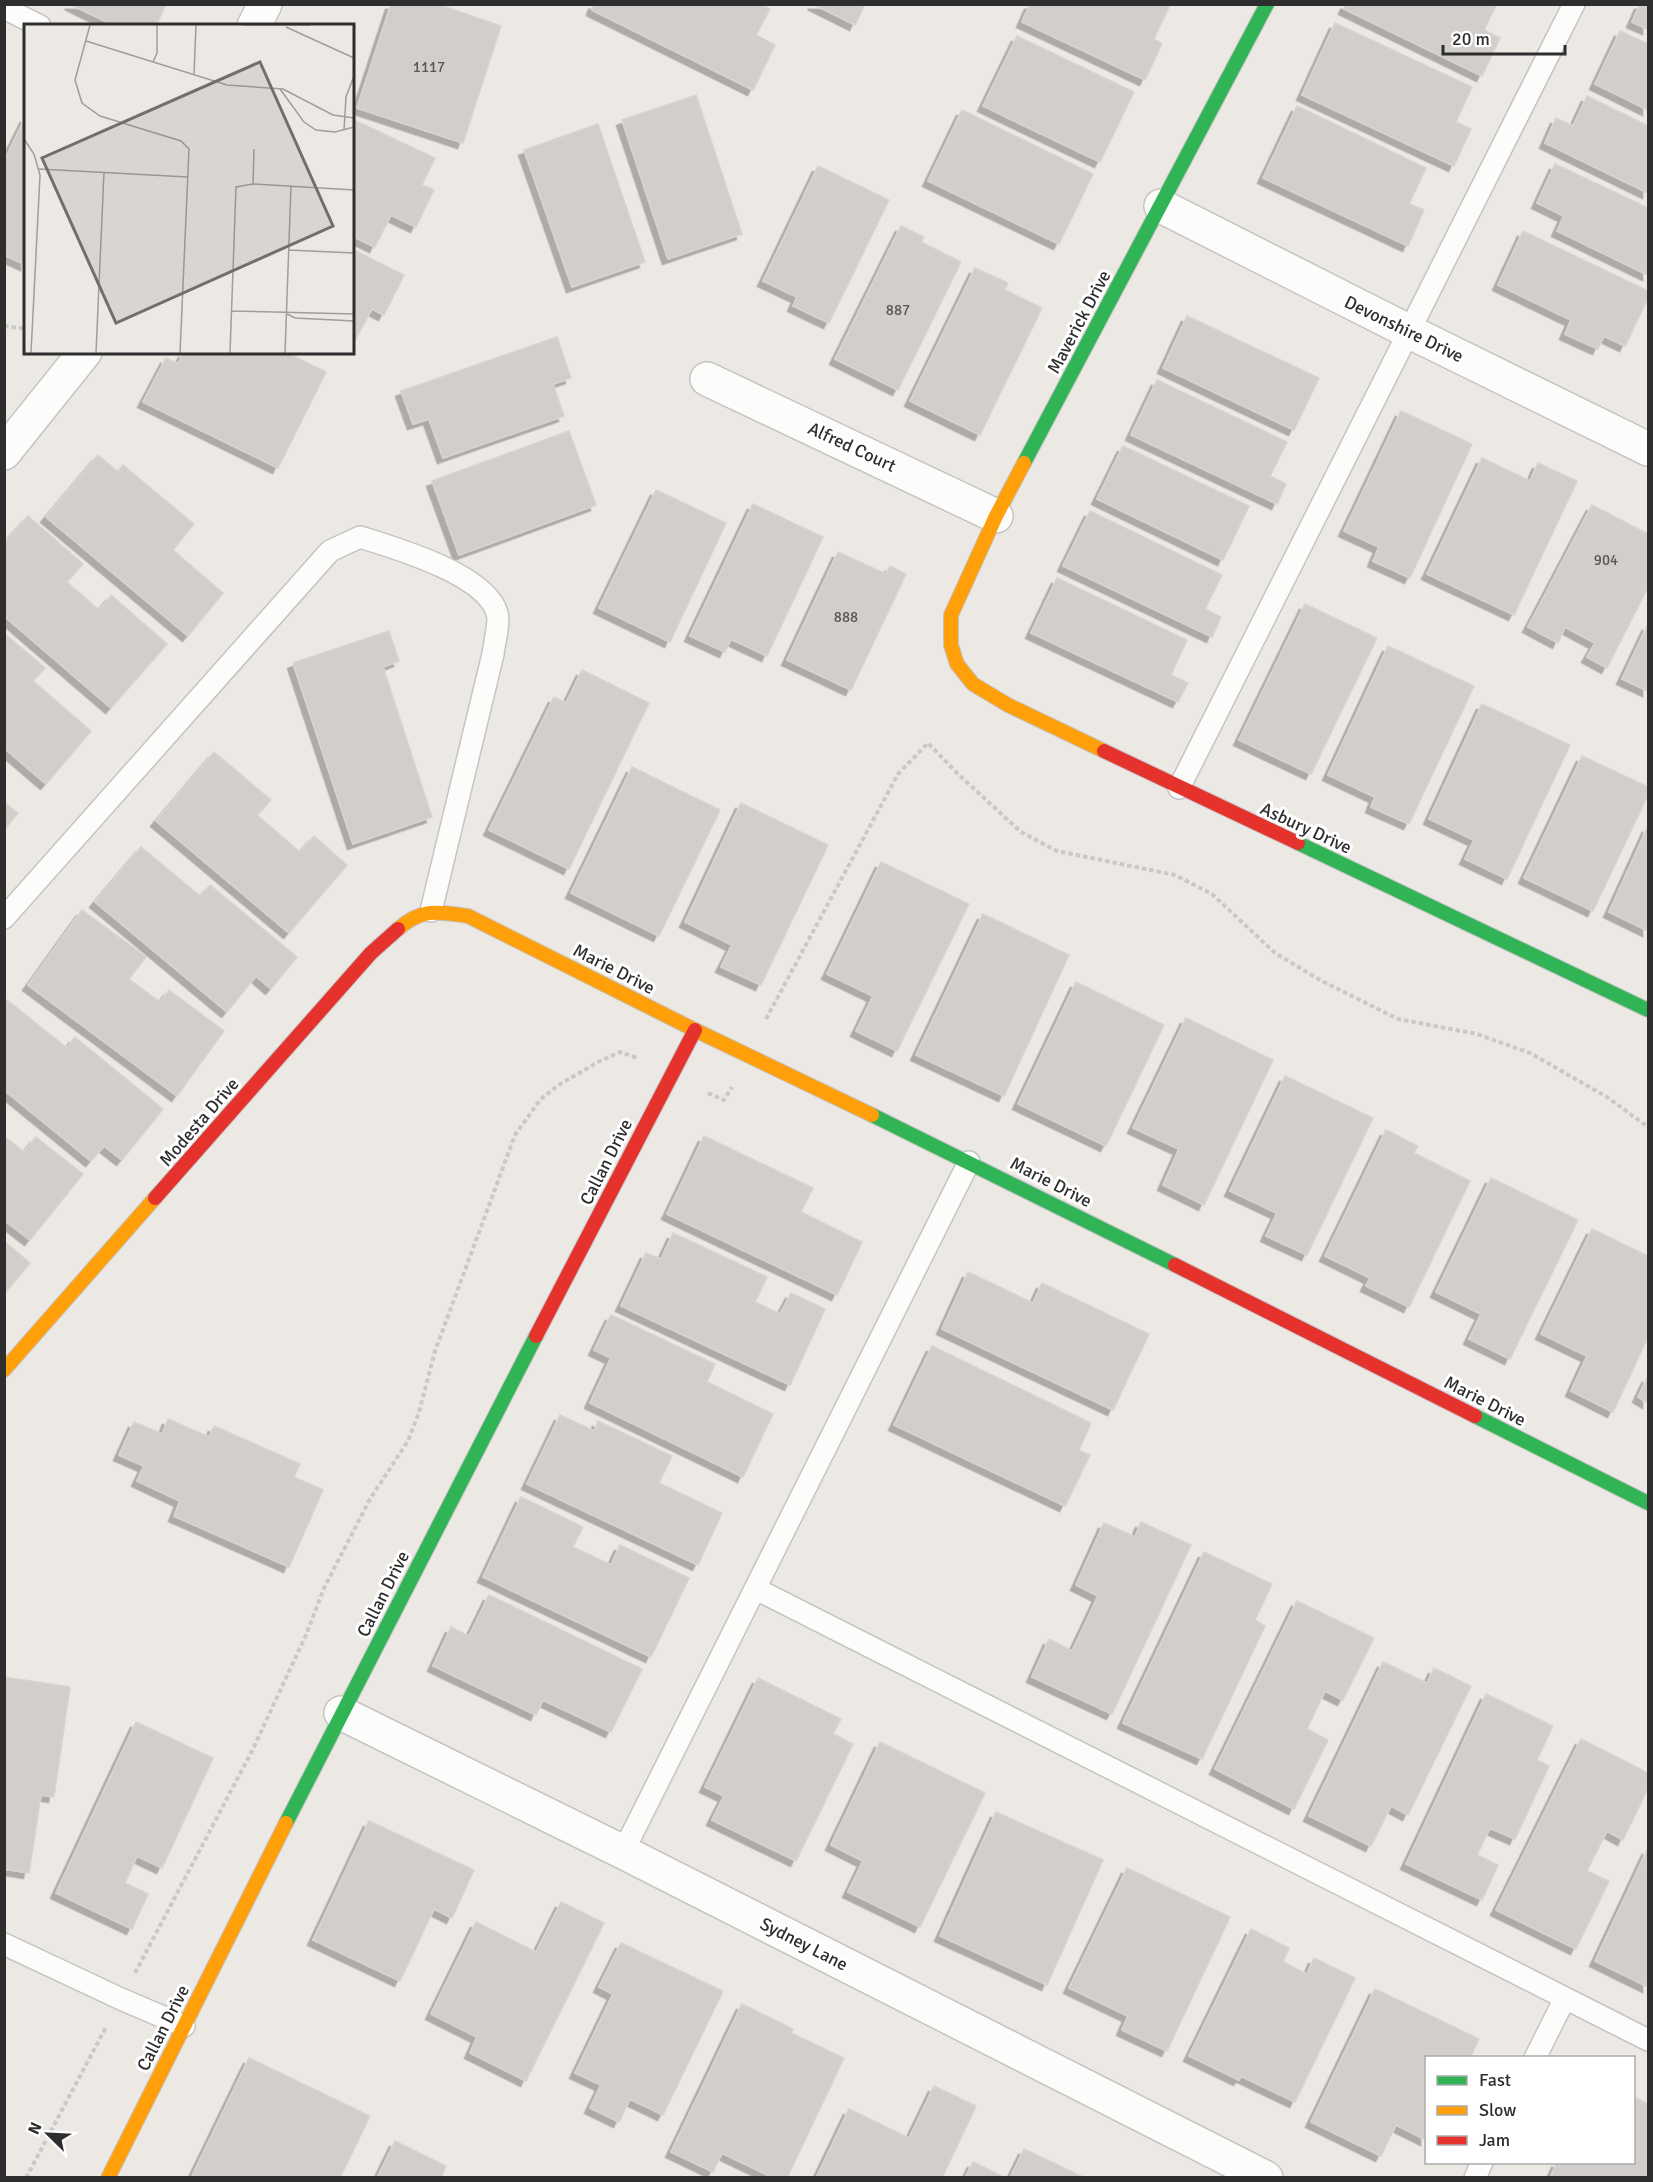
<svg xmlns="http://www.w3.org/2000/svg" width="1653" height="2182" viewBox="0 0 1653 2182" font-family="Signika,sans-serif">
<defs>
<filter id="shadow"><feDropShadow dx="-5.5" dy="5.5" stdDeviation="0" flood-color="#0004"/></filter>
</defs>
<rect width="100%" height="100%" fill="#ece8e4"/>
<path fill="#d1cecb" stroke="#d7d4d0" stroke-width="1.5" filter="url(#shadow)" d="M70 4H166L156 26H115Z
M391 4H437L501 26 463 143 357 108Z
M594 4H761L770 9 756 35 775 45 753 90 592 10Z
M813 4H865L855 25Z
M1030 4H1169L1170 5 1154 39 1162 44 1145 80 1022 22Z
M1346 4H1497L1484 30 1500 38 1482 76 1344 9Z
M1640 4H1648V29L1632 22Z
M1335 23 1472 87 1456 122 1471 129 1454 166 1302 95Z
M1620 31 1648 44V110L1595 84Z
M1017 36 1134 92 1100 162 983 106Z
M696 95 742 234 668 259 622 120Z
M1587 96 1648 126V193L1545 143 1556 118 1573 126Z
M1297 106 1426 168 1409 204 1424 210 1408 246 1263 178Z
M962 110 1093 174 1059 244 928 181Z
M26 116V265L4 255V161Z
M352 119 435 158 422 185 434 190 416 227 391 215 375 247 352 236Z
M598 124 645 262 572 287 524 150Z
M1555 164 1648 208V275L1557 231 1564 216 1537 203Z
M818 166 889 200 829 323 793 306 797 297 763 281Z
M901 226 924 237 921 242 961 262 898 390 835 359Z
M1523 231 1648 291V298L1625 346 1604 336 1598 349 1565 334 1571 320 1498 285Z
M352 249 404 275 384 315 372 309 352 346Z
M975 268 1008 283 1005 290 1042 308 980 435 910 401Z
M1187 316 1319 378 1294 430 1163 368Z
M557 337 571 378 553 384 564 416 443 458 429 419 413 424 401 391Z
M184 352H286L326 372 278 468 143 402 166 358 178 364Z
M1157 380 1287 442 1270 476 1286 484 1277 504 1131 435Z
M1401 411 1472 444 1410 578 1373 561 1379 547 1344 531Z
M569 431 596 505 459 555 432 481Z
M1123 446 1249 506 1223 560 1097 499Z
M98 455 118 472 123 465 194 524 173 550 223 593 188 636 46 517Z
M1482 458 1530 481 1538 463 1577 481 1514 615 1427 574Z
M656 490 726 523 670 642 599 608Z
M753 504 823 537 767 656 731 639 725 652 690 636Z
M1592 505 1648 534V587L1607 668 1587 657 1595 643 1565 627 1558 643 1528 627Z
M1090 511 1222 575 1205 609 1221 617 1212 637 1063 566Z
M28 516 83 564 67 582 99 610 111 595 167 644 111 708 4 616V543Z
M838 552 886 574 890 566 906 574 851 690 787 660Z
M1057 578 1187 640 1171 675 1188 683 1178 702 1031 633Z
M1305 604 1377 638 1311 774 1239 740Z
M1648 624V691L1622 679Z
M389 631 399 661 383 667 432 817 353 844 293 663Z
M4 633 45 668 33 681 91 731 46 784 4 748Z
M1388 646 1474 686 1409 824 1371 807 1375 797 1328 775Z
M582 670 649 703 569 869 489 830 554 697 566 703Z
M1482 704 1570 745 1507 879 1465 859 1474 840 1429 819Z
M214 752 271 800 257 815 300 852 314 836 347 865 289 933 156 821Z
M1582 756 1648 787V795L1593 911 1524 878Z
M632 767 720 810 659 936 571 893Z
M4 802 18 813 4 830Z
M741 803 828 845 761 985 721 967 732 945 685 922Z
M1648 826V931L1609 912Z
M141 847 200 896 210 885 297 957 271 989 256 976 227 1012 95 902Z
M881 862 969 904 897 1051 856 1031 873 996 827 974Z
M82 910 146 957 129 979 160 1002 169 990 224 1031 177 1096 28 985Z
M983 914 1069 955 1004 1096 916 1055Z
M1076 982 1164 1025 1106 1146 1018 1104Z
M7 1000 67 1048 75 1037 163 1109 122 1160 104 1146 91 1161 4 1090V1003Z
M1186 1018 1273 1060 1204 1205 1163 1185 1179 1149 1133 1128Z
M1285 1076 1373 1118 1307 1255 1266 1236 1277 1213 1230 1191Z
M1386 1130 1418 1146 1414 1153 1470 1181 1409 1307 1366 1286 1370 1278 1325 1256Z
M4 1136 24 1152 36 1137 83 1174 30 1240 4 1220Z
M704 1136 813 1188 801 1212 862 1242 837 1295 667 1214Z
M1491 1178 1578 1220 1510 1359 1469 1339 1481 1314 1436 1292Z
M1592 1229 1648 1256V1337L1613 1412 1571 1391 1587 1356 1541 1334Z
M673 1233 767 1277 755 1302 780 1314 791 1293 825 1309 790 1385 621 1306 646 1253 661 1259Z
M4 1241 30 1263 4 1294Z
M968 1272 1033 1303 1042 1283 1149 1334 1113 1410 942 1329Z
M611 1315 715 1364 707 1382 773 1414 743 1477 590 1403 611 1358 594 1350Z
M932 1346 1091 1423 1079 1450 1090 1455 1065 1506 894 1425Z
M1648 1376V1403L1638 1397Z
M560 1415 594 1431 598 1421 672 1456 659 1483 722 1513 698 1565 527 1484Z
M168 1419 209 1437 214 1426 300 1464 294 1477 323 1490 289 1567 174 1516 180 1501 137 1481 144 1466 119 1455 134 1422 162 1434Z
M521 1497 583 1527 573 1547 611 1565 620 1545 689 1578 651 1657 483 1577Z
M1141 1522 1191 1545 1112 1714 1032 1677 1049 1639 1072 1651 1098 1596 1076 1585 1104 1523 1135 1537Z
M1204 1552 1272 1584 1255 1620 1265 1626 1202 1759 1123 1723Z
M489 1595 642 1669 611 1732 543 1700 536 1715 433 1666 451 1627 469 1636Z
M1297 1601 1374 1638 1343 1700 1325 1691 1307 1729 1328 1740 1294 1809 1215 1769Z
M1383 1662 1427 1683 1434 1668 1471 1686 1408 1815 1391 1806 1371 1846 1309 1816Z
M4 1677 70 1687 54 1797 41 1795 29 1873 4 1869Z
M758 1678 841 1719 833 1734 853 1744 796 1861 712 1820 724 1796 705 1787Z
M1486 1694 1553 1726 1537 1760 1549 1766 1515 1839 1490 1828 1477 1855 1498 1865 1482 1900 1406 1864Z
M136 1722 213 1758 162 1868 137 1856 125 1883 148 1894 132 1929 56 1893Z
M1581 1739 1648 1773V1788L1623 1840 1607 1831 1587 1871 1609 1881 1576 1949 1496 1910Z
M880 1742 985 1793 920 1927 848 1892 863 1861 831 1845Z
M996 1812 1103 1860 1047 1985 940 1936Z
M369 1821 474 1870 452 1918 434 1909 400 1981 313 1940Z
M1648 1848V1987L1595 1961Z
M1127 1868 1230 1917 1167 2051 1122 2030 1128 2016 1069 1988Z
M561 1902 604 1923 526 2081 470 2053 477 2037 431 2014 476 1922 536 1952Z
M1251 1929 1289 1948 1283 1962 1307 1974 1314 1958 1355 1978 1295 2102 1241 2076 1239 2080 1189 2056Z
M621 1943 723 1991 663 2115 630 2099 619 2122 590 2108 601 2085 575 2073 613 1994 599 1987Z
M1375 1989 1479 2039 1470 2058H1426V2140L1396 2125 1381 2156 1311 2122Z
M742 2004 793 2029 791 2033 844 2058 787 2178H774L722 2153 713 2172 671 2152Z
M249 2058 370 2116 340 2178H191Z
M934 2086 976 2106 942 2178H816L849 2109 909 2138Z
M1634 2097 1648 2104V2178H1550L1557 2162H1634Z
M395 2141 446 2166 441 2178H377Z
M1024 2149 1085 2178H1010Z
M973 2162 1006 2178H965Z"/>
<g fill="none" stroke-linecap="round" stroke-linejoin="round">
<defs>
<path id="lane" d="M4 8 40 26
M1179 788 1574 4
M4 918 330 551 360 537C395 548 486 574 497 613 500 621 494 645 493 654L431 911
M756 1589 1648 2040
M623 1852 969 1162
M4 1944 121 1999 184 2026
M1535 2058 1565 1998
M1475 2178 1482 2162"/>
<path id="street" d="M254 26 265 4
M1161 206 1408 331 1648 449
M707 379 996 516
M4 453 85 352
M341 1713 623 1852 1266 2178"/>
<path id="fast" d="M1024 463 1267 4
M1298 843 1648 1010
M872 1115 1175 1265
M1475 1416 1648 1503
M286 1823 536 1336"/>
<path id="slow" d="M1024 463 996 516 951 615V645L957 664 973 684 1008 705 1104 751
M398 929C423 907 439 912 468 916L695 1030 872 1115
M4 1370 155 1198
M108 2178 286 1823"/>
<path id="jam" d="M1104 751 1298 843
M155 1198 371 953 398 929
M1175 1265 1475 1416
M536 1336 695 1030"/>
</defs>
<use href="#lane" stroke="#c5c4c5" stroke-width="24"/>
<use href="#street" stroke="#c5c4c5" stroke-width="36"/>
<use href="#fast" stroke="#c5c4c5" stroke-width="16"/>
<use href="#slow" stroke="#c5c4c5" stroke-width="16"/>
<use href="#jam" stroke="#c5c4c5" stroke-width="16"/>
<path stroke="#c9c9c8" stroke-width="4" stroke-dasharray="4.5 3" stroke-linecap="butt" d="M4 326 26 329
M766 1019 898 774 928 743 957 773 1021 832 1057 851 1175 875 1212 894 1275 953 1320 980 1398 1019 1477 1034 1530 1053 1607 1097 1648 1127
M708 1093 724 1100 732 1087
M135 1973 252 1751 306 1635 324 1588 370 1499 408 1441 419 1412 435 1351 515 1135 540 1100 557 1086 598 1062 620 1052 637 1058
M26 2178 106 2027"/>
<use href="#lane" stroke="#fcfcfb" stroke-width="21"/>
<use href="#street" stroke="#fcfcfb" stroke-width="33"/>
<use href="#fast" stroke="#30b455" stroke-width="14"/>
<use href="#slow" stroke="#ff9f0a" stroke-width="14"/>
<use href="#jam" stroke="#e5322d" stroke-width="14"/>
</g>
<g text-anchor="middle" stroke-width="6" stroke-linejoin="round" paint-order="stroke">
<g font-size="15" fill="#585857">
<text x="429" y="72">1117</text>
<text x="898" y="315">887</text>
<text x="1606" y="565">904</text>
<text x="846" y="622">888</text>
</g>
<g font-size="18" fill="#2e2e2e" stroke="#fff">
<text transform="translate(1079 322) rotate(-62)" y="6">Maverick Drive</text>
<text transform="translate(1404 329) rotate(26)" y="6">Devonshire Drive</text>
<text transform="translate(852 447) rotate(25)" y="6">Alfred Court</text>
<text transform="translate(1306 828) rotate(25)" y="6">Asbury Drive</text>
<text transform="translate(614 969) rotate(27)" y="6">Marie Drive</text>
<text transform="translate(199 1122) rotate(-49)" y="6">Modesta Drive</text>
<text transform="translate(606 1162) rotate(-63)" y="6">Callan Drive</text>
<text transform="translate(1051 1182) rotate(27)" y="6">Marie Drive</text>
<text transform="translate(1485 1401) rotate(27)" y="6">Marie Drive</text>
<text transform="translate(383 1594) rotate(-63)" y="6">Callan Drive</text>
<text transform="translate(804 1944) rotate(27)" y="6">Sydney Lane</text>
<text transform="translate(163 2028) rotate(-63)" y="6">Callan Drive</text>
</g>
</g>
<g transform="translate(24 24)">
<rect width="330" height="330" fill="#ece8e4"/>
<path fill="none" stroke="#a09e9b" stroke-width="1.5" d="M66 1 51 56 58 79 76 92 157 117 165 125 156 329M219 1H286M262 3 330 34M62 17 203 61 259 65 309 91 330 94M129 38 133 29V1M170 51 172 1M256 65 280 98 292 106 311 108 330 103M320 106 322 73 330 52M0 115 10 130 16 151 7 329M15 145 164 153M229 160 230 125M264 226 330 229M207 287 330 290M263 290 271 294 330 297M72 329 80 148M206 329 212 163 229 160 330 166M261 329 267 162"/>
<path fill="#706f6e" fill-opacity="0.15" stroke="#706f6e" stroke-width="3" d="M236 38 309 202 92 299 18 134Z"/>
<rect width="330" height="330" fill="none" stroke="#2e2e2e" stroke-width="3"/>
</g>
<rect width="1653" height="2182" fill="none" stroke="#2e2e2e" stroke-width="12"/>
<rect x="1425" y="2056" width="210" height="108" fill="#ffffff" stroke="#ababab" stroke-width="1.5"/>
<rect x="1437" y="2076" width="30" height="9" fill="#30b455" stroke="#ababab" stroke-width="1.5"/>
<text x="1479" y="2086" font-size="18" fill="#2e2e2e">Fast</text>
<rect x="1437" y="2106" width="30" height="9" fill="#ff9f0a" stroke="#ababab" stroke-width="1.5"/>
<text x="1479" y="2116" font-size="18" fill="#2e2e2e">Slow</text>
<rect x="1437" y="2136" width="30" height="9" fill="#e5322d" stroke="#ababab" stroke-width="1.5"/>
<text x="1479" y="2146" font-size="18" fill="#2e2e2e">Jam</text>
<g transform="translate(48 2134) rotate(294)" stroke="#ffffff" stroke-width="4.5" paint-order="stroke">
<path d="M0-4.5L10 22L0 15L-10 22Z" fill="#2e2e2e"/>
<text y="-9" font-size="16" font-weight="bold" text-anchor="middle" fill="#2e2e2e">N</text>
</g>
<path d="M1443 45v9h122v-9" fill="none" stroke="#2e2e2e" stroke-width="3"/>
<text x="1452" y="45" font-size="18" fill="#2e2e2e" stroke="#ffffff" stroke-width="4.5" paint-order="stroke">20 m</text>
</svg>
